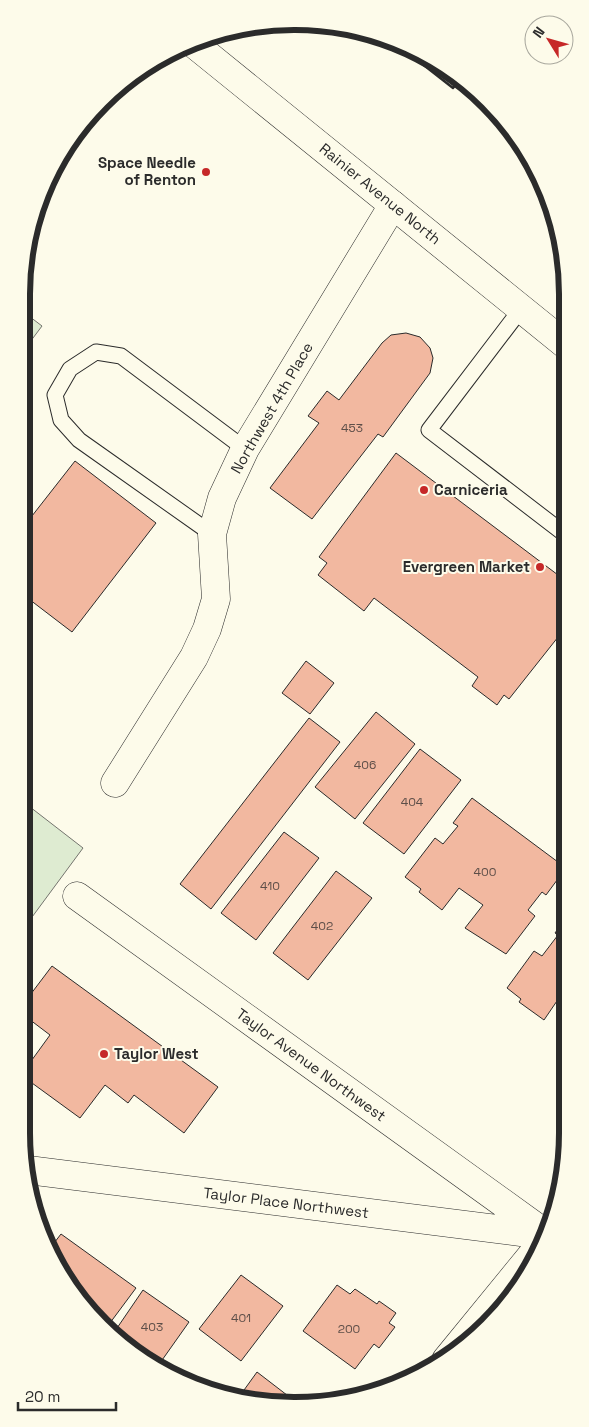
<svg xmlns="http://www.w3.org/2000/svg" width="589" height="1427" viewBox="0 0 589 1427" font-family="'Space Grotesk',sans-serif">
<rect width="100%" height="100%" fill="#fdfbea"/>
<path fill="#deebd1" stroke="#74746e" d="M21 310 42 326 21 354Z
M21 800 83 848 21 932Z"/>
<path fill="#f2b8a0" stroke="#2b2b2b" d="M422 55 441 65 435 72 419 59Z
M76 137 81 141 56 171Z
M406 333 420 337 430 348 433 358 430 373 383 437 378 434 312 519 270 488 319 423 308 416 327 391 339 400 382 343 391 335Z
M396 453 566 581V627L509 699 504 695 497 705 472 686 478 677 374 598 364 611 318 575 327 563 319 557Z
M75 461 156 523 72 632 21 593V530Z
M306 661 334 683 310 714 282 693Z
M376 712 415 744 355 819 315 787Z
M309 718 340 742 211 909 180 884Z
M420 749 461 780 404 854 363 823Z
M472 798 566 868 546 895 542 892 528 910 535 916 506 954 465 928 483 905 459 888 442 910 419 892 421 889 405 877 435 838 443 844 458 826 453 823Z
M284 832 319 858 256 940 221 913Z
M336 871 372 898 308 980 273 953Z
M567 916V1004L559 998 544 1020 519 1002 521 999 507 988 534 951 542 956 558 935 555 933Z
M52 966 218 1087 184 1133 134 1095 128 1103 105 1085 80 1118 21 1075 50 1035 21 1013V1007Z
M61 1234 136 1288 107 1327 89 1312 51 1247Z
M241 1275 283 1306 241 1361 199 1329Z
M337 1285 350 1294 355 1289 377 1304 379 1301 396 1313 389 1323 395 1327 379 1348 374 1344 355 1369 303 1331Z
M143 1290 189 1322 160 1363 115 1331Z
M257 1372 296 1402 259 1403 239 1397Z"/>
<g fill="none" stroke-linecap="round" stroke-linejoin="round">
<defs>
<path id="service" d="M521 309 429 430 566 535
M212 534 79 440 61 420 55 395 70 369 96 352 121 356 245 449"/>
<path id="minor" d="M115 783 194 657 207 629 216 599 212 534 222 498 245 449 393 205
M77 896 546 1234
M28 1170 544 1235
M446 1360 540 1245"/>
<path id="primary" d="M194 44 566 345"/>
</defs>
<use href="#service" stroke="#2b2b2b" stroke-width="17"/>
<use href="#minor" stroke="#2b2b2b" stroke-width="29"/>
<use href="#primary" stroke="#2b2b2b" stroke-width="29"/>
<use href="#service" stroke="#fdfbea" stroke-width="15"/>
<use href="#minor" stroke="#fdfbea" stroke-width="28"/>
<use href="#primary" stroke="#fdfbea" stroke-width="28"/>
<path stroke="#2b2b2b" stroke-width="2.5" d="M393 41 453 88 459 81"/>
</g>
<g fill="#c62828" stroke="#fdfbea" stroke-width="2">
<circle cx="206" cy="172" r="5"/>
<circle cx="424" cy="490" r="5"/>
<circle cx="540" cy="567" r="5"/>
<circle cx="104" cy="1054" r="5"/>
</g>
<g text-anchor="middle" stroke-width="4" stroke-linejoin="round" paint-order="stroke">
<g font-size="12" fill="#5d4e48">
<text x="352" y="432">453</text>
<text x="365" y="769">406</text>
<text x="412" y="806">404</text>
<text x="485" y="876">400</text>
<text x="270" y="890">410</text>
<text x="322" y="930">402</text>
<text x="241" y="1322">401</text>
<text x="152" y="1331">403</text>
<text x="349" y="1333">200</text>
</g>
<g font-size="15" font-weight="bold" fill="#2b2b2b" stroke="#fdfbea" text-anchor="end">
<text x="196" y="168">Space Needle<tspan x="196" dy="17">of Renton</tspan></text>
<text x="434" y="495" text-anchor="start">Carniceria</text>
<text x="530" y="572">Evergreen Market</text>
<text x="114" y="1059" text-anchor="start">Taylor West</text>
</g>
<g font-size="15" fill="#2b2b2b" stroke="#fdfbea">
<text transform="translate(380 194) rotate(39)" y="5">Rainier Avenue North</text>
<text transform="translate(272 408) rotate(-60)" y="5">Northwest 4th Place</text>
<text transform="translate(311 1065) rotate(36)" y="5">Taylor Avenue Northwest</text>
<text transform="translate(286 1203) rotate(7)" y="5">Taylor Place Northwest</text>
</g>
</g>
<path d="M0 0H589V1427H0ZM294 30H295A264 264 0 0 1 559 294V1133A264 264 0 0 1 295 1397H294A264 264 0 0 1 30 1133V294A264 264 0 0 1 294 30Z" fill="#fdfbea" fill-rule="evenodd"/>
<path fill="none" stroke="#2b2b2b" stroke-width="6" d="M294 30H295A264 264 0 0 1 559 294V1133A264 264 0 0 1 295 1397H294A264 264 0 0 1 30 1133V294A264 264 0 0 1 294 30Z"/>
<g transform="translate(549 40) rotate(307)"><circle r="24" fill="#fdfbea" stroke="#a9a89e"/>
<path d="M0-4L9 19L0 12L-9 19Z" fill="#c62828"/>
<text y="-8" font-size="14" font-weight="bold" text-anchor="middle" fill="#2b2b2b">N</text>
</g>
<path d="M18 1402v8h98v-8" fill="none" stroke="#2b2b2b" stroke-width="2.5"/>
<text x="25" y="1402" font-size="15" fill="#2b2b2b" stroke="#fdfbea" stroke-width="4" paint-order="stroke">20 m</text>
</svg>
